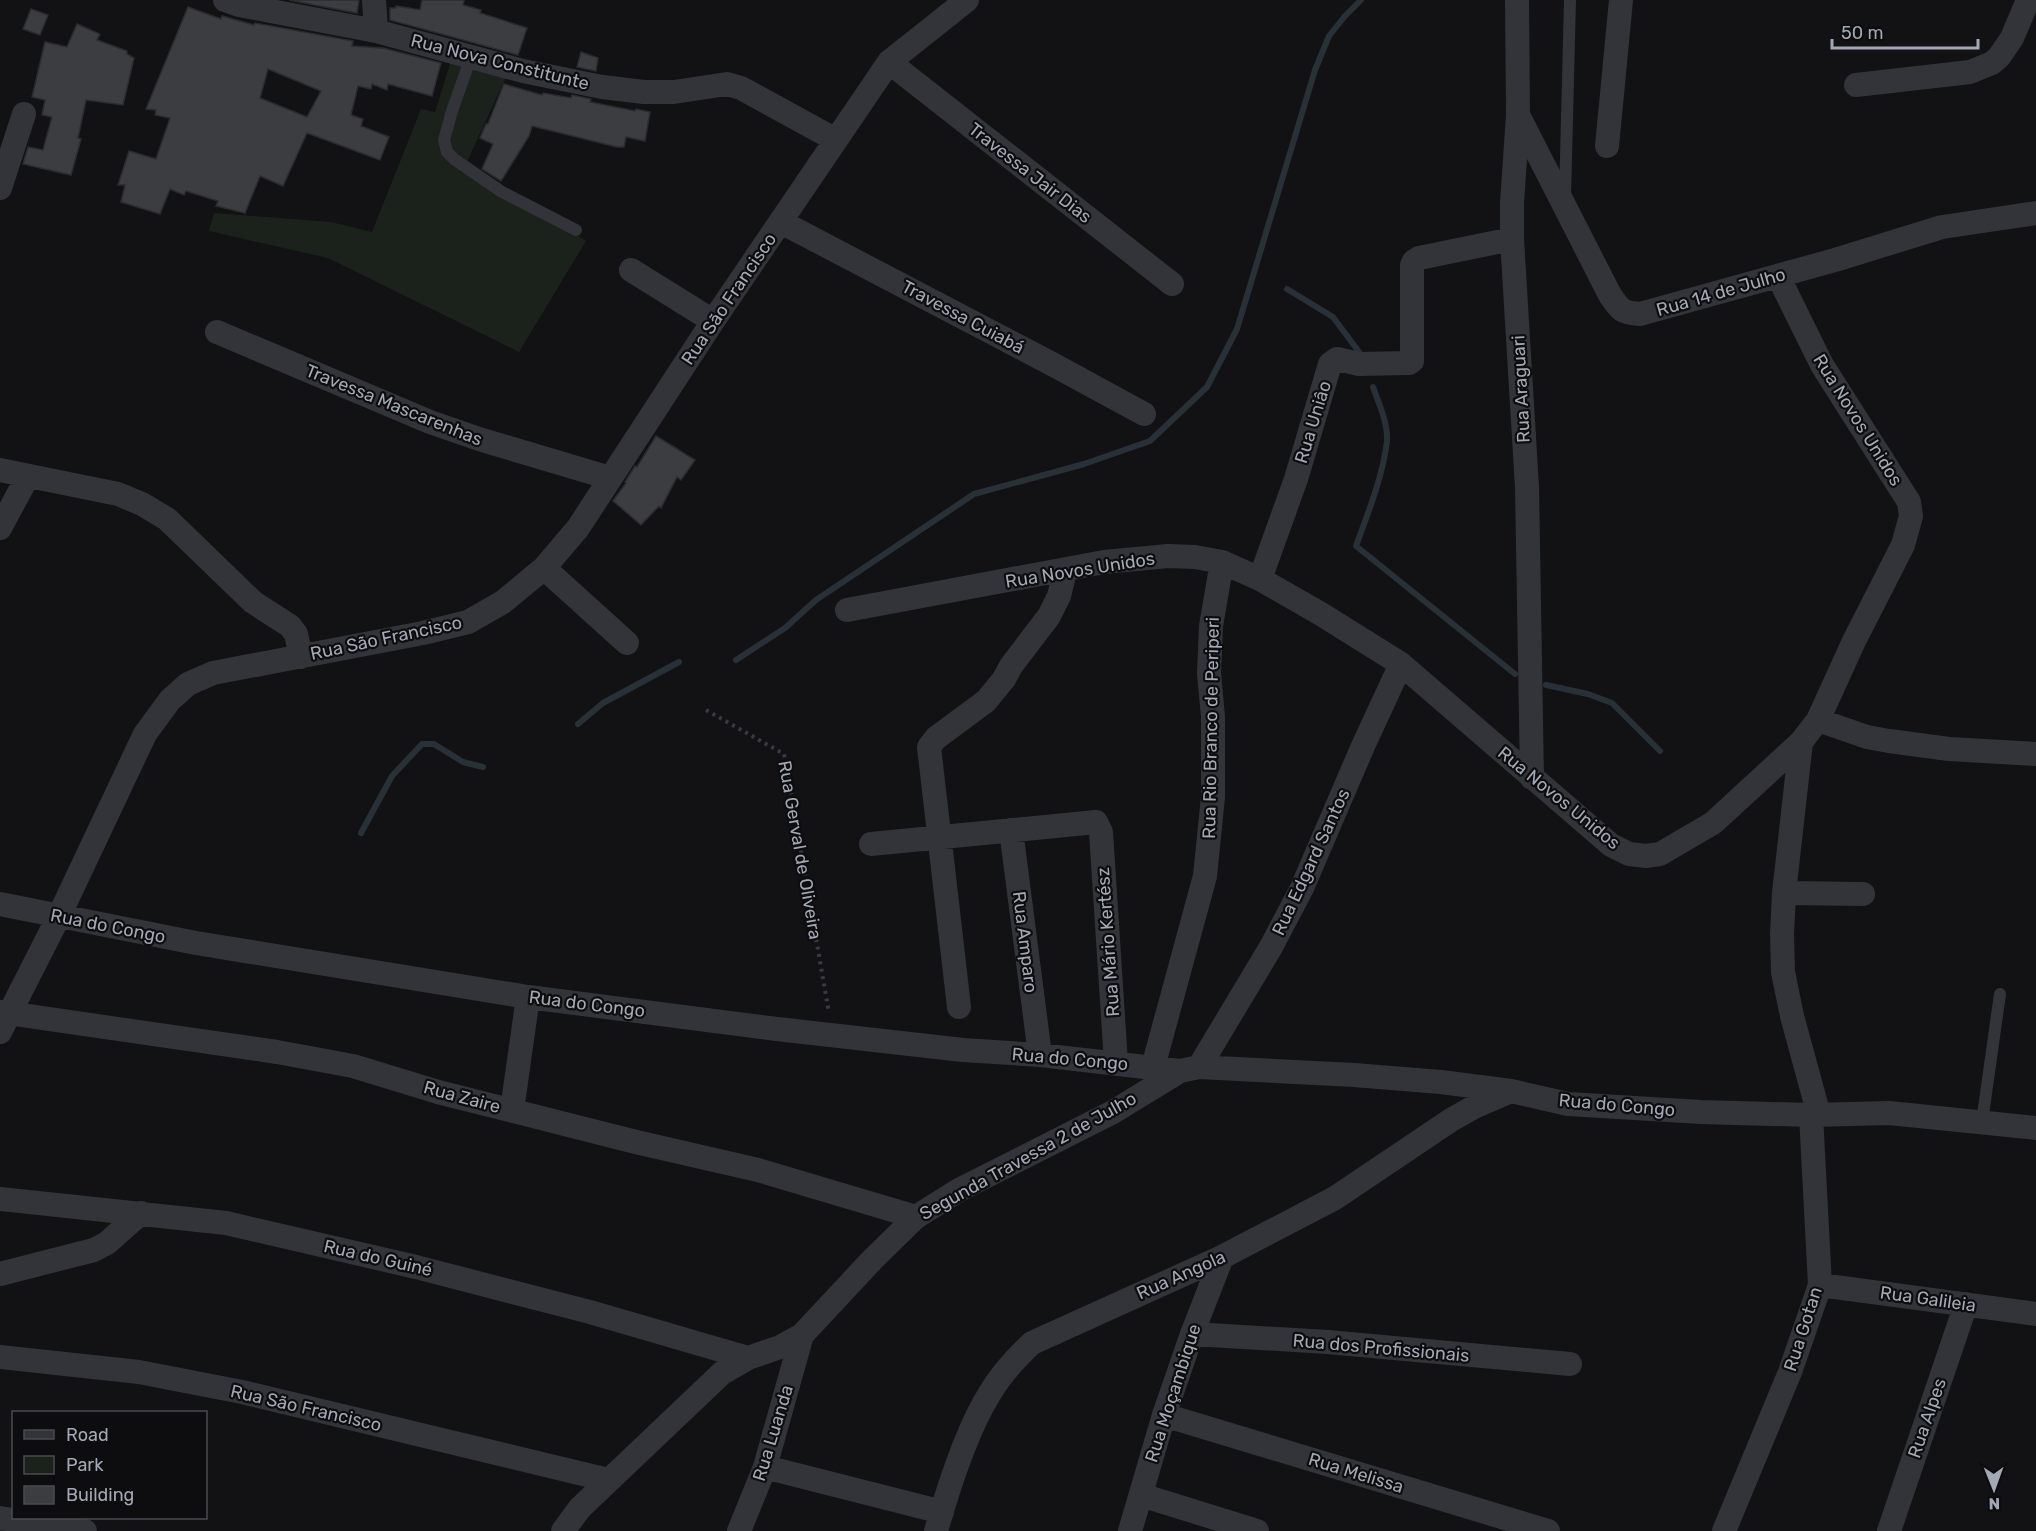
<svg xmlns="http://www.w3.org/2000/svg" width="2036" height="1531" viewBox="0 0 2036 1531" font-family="Rubik,sans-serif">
<rect width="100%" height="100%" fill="#121214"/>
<path fill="#1a221b" d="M451 61 506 77 465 166 586 241 519 352 328 258 209 231 214 213 331 222 372 232 421 109 435 112Z"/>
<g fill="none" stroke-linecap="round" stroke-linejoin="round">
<path stroke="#283138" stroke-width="6" d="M1287 289 1333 317 1362 356
M1373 387C1379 404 1388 423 1387 441 1383 476 1368 513 1356 546L1515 674
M736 660 785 628 816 600 974 494 1084 464 1150 441 1207 387 1237 329 1315 70 1329 36 1345 16 1361 0
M1546 685 1588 694 1612 703 1660 751
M578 724 603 703 679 662
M361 833 392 776 422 744H434L463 762 483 767"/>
</g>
<path fill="#3c3d41" stroke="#2c2c30" stroke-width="1.5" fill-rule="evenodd" d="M289 0H359L357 13Z
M422 0H464L463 5 481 10 480 13 527 28 518 55 390 20V8H396V6L420 10Z
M188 7 221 19 222 16 254 25 255 23 353 41 352 46 383 48 441 63 432 96 388 84 387 90 372 84 371 89 358 86 351 115 363 119 361 126 389 137 380 160 307 133 283 186 260 176 245 213 216 206 218 201 186 191 184 195 170 189 160 214 121 202 125 185H118L129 151 156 159 170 118 155 115 156 110 146 109ZM268 69 321 91 307 117 260 98Z
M31 9 48 15 40 35 23 29Z
M77 24 100 34 97 40 127 51V54L134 58 123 105 86 100 78 138 81 139 71 175 23 164 28 147 43 150 52 117 42 115 45 100 32 97 45 42 67 47Z
M581 52 598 58 596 71 577 67Z
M504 84 542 95 543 93 571 98 572 95 591 99 590 102 635 111 636 109 650 112 645 141 626 137 624 147H617L532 126 529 136 501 181 482 169 493 144 480 138 486 124H488Z
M656 436 695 460 681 480 677 477 661 508 659 506 641 525 613 501 626 483 625 482 635 466 637 467Z"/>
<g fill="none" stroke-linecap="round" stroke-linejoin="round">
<path stroke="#393b40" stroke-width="4" stroke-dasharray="3 4.5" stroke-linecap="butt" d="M706 710 784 754 829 1013"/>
<path stroke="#333439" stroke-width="12" d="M471 57 452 111 444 140 447 152 454 159 502 192 576 230
M1565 197 1570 0
M1982 1122 2000 994"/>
<path stroke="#333439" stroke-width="24" d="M225 0 239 5 376 31 523 71 602 87 644 92H674L727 84 741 88 836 140
M374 0 376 31
M1517 0 1518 115 1512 203V239L1527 487 1532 778
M889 62 1172 284
M1856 85 1970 72 1992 63 1999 57 2012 38 2028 0
M1518 115 1610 295C1620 310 1622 313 1640 314L1835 260 1942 227 2036 213
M1607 146 1621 0
M0 188 24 114
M781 222 1054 365 1144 414
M631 270 713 321
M217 332 430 422 479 439 610 478
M0 470 118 494 142 504 167 519 253 602 290 626 296 634 301 657
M0 528 28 476
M544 568 627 643
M1260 579 1296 479 1330 364 1337 359 1359 364 1409 363 1412 361V265L1414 261 1419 258 1512 239
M847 610 1104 562 1168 556 1195 557 1222 562 1260 579 1321 614 1401 664 1611 845 1629 854 1646 856 1660 854 1713 823 1801 742 1818 720 1854 641 1903 545 1911 516 1909 502 1822 365 1778 276
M1818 720 1867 737 1889 741 1949 749 2036 754
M1801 742 1784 893 1782 934 1783 972 1792 1016 1819 1115
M1011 830 1040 1055
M871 844 1096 822 1101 832 1116 1063
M1784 893 1863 894
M0 904 196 943 528 997 777 1029 963 1050 1040 1055 1180 1071 1199 1067 1271 947 1302 888 1363 746 1401 664
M959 1007 929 747 936 738 986 701 1004 679 1011 666 1049 616 1059 596 1065 571
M0 1012 277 1052 353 1066 438 1092 636 1142 758 1170 916 1217
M0 1032 59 916 145 734 170 700 188 684 213 673 423 633 468 622 503 602 544 568 578 528 713 321 889 62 967 0
M1153 1067 1205 876 1213 797V717L1209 673 1211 626 1222 562
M1199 1067 1354 1075 1441 1082 1511 1091 1568 1104 1701 1112 1811 1115 1889 1113 2036 1128
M512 1110 528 997
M0 1199 226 1223 416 1267 590 1312 748 1358
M0 1274 94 1250 107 1243 141 1213
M1820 1285 2036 1314
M1192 1334 1328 1342 1570 1364
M0 1357 139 1372 242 1392 608 1480
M1164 1415 1548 1531
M765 1467 942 1512
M1141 1495 1257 1531
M0 1518 85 1531
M563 1531 580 1508 722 1373 748 1358 780 1347 802 1335 873 1259 916 1217 959 1190 1113 1112 1180 1071
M739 1531 765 1467 802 1335
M936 1531C948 1489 967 1429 990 1393 1001 1374 1016 1358 1032 1343L1222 1257 1335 1198 1451 1120 1474 1107 1511 1091
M1130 1531 1164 1415 1192 1334 1222 1257
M1724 1531 1790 1372 1820 1285 1811 1115
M1889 1531 1966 1304"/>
</g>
<g text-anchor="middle" stroke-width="4.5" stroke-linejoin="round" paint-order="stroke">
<g font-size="18" fill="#a3a8b5" stroke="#0d0d0f">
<text transform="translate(500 62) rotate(14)" y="6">Rua Nova Constitunte</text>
<text transform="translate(1030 173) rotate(38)" y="6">Travessa Jair Dias</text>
<text transform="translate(1721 292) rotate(-16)" y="6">Rua 14 de Julho</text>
<text transform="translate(729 299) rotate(-56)" y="6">Rua São Francisco</text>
<text transform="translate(963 317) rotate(28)" y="6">Travessa Cuiabá</text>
<text transform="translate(1521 389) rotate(-93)" y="6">Rua Araguari</text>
<text transform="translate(394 405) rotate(22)" y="6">Travessa Mascarenhas</text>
<text transform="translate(1858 420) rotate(58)" y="6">Rua Novos Unidos</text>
<text transform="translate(1313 422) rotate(-73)" y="6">Rua Uniâo</text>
<text transform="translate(1080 570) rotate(-9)" y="6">Rua Novos Unidos</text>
<text transform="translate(386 638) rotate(-12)" y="6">Rua São Francisco</text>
<text transform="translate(1211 728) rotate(-89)" y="6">Rua Rio Branco de Periperi</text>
<text transform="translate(1559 798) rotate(39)" y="6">Rua Novos Unidos</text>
<text transform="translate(800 850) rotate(80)" y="6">Rua Gerval de Oliveira</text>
<text transform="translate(1311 862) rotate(-65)" y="6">Rua Edgard Santos</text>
<text transform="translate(108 926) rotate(11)" y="6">Rua do Congo</text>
<text transform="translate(1025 942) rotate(83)" y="6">Rua Amparo</text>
<text transform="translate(1108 942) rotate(-94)" y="6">Rua Mário Kertész</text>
<text transform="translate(587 1004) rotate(7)" y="6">Rua do Congo</text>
<text transform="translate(1070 1059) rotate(5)" y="6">Rua do Congo</text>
<text transform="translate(462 1097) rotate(15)" y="6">Rua Zaire</text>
<text transform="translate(1617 1105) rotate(5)" y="6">Rua do Congo</text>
<text transform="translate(1028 1156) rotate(-29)" y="6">Segunda Travessa 2 de Julho</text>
<text transform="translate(378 1258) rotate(13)" y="6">Rua do Guiné</text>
<text transform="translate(1181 1275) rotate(-24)" y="6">Rua Angola</text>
<text transform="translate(1928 1299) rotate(8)" y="6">Rua Galileia</text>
<text transform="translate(1803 1329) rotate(-72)" y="6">Rua Gotan</text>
<text transform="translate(1381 1348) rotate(5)" y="6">Rua dos Profissionais</text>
<text transform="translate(1173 1393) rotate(-72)" y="6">Rua Moçambique</text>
<text transform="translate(306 1408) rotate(13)" y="6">Rua São Francisco</text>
<text transform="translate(1927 1418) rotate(-71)" y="6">Rua Alpes</text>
<text transform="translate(773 1433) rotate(-73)" y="6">Rua Luanda</text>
<text transform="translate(1356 1473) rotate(17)" y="6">Rua Melissa</text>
</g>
</g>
<rect x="12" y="1411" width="195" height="108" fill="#0d0d0f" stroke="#494b51" stroke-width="1.5"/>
<rect x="24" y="1430" width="30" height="9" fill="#333439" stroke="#494b51" stroke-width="1.5"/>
<text x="66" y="1441" font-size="18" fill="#a3a8b5">Road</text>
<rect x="24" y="1456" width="30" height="18" fill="#1a221b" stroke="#494b51" stroke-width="1.5"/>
<text x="66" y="1471" font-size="18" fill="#a3a8b5">Park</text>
<rect x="24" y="1486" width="30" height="18" fill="#3c3d41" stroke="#494b51" stroke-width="1.5"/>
<text x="66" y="1501" font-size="18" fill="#a3a8b5">Building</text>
<g transform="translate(1994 1489) rotate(179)" stroke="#0d0d0f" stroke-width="4.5" paint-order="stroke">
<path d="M0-4.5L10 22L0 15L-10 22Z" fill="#a3a8b5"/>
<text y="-9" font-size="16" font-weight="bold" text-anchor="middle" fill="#a3a8b5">N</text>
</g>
<path d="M1832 39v9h146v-9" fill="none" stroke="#a3a8b5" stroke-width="3"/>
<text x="1841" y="39" font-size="18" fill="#a3a8b5" stroke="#0d0d0f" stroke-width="4.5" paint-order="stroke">50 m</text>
</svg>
